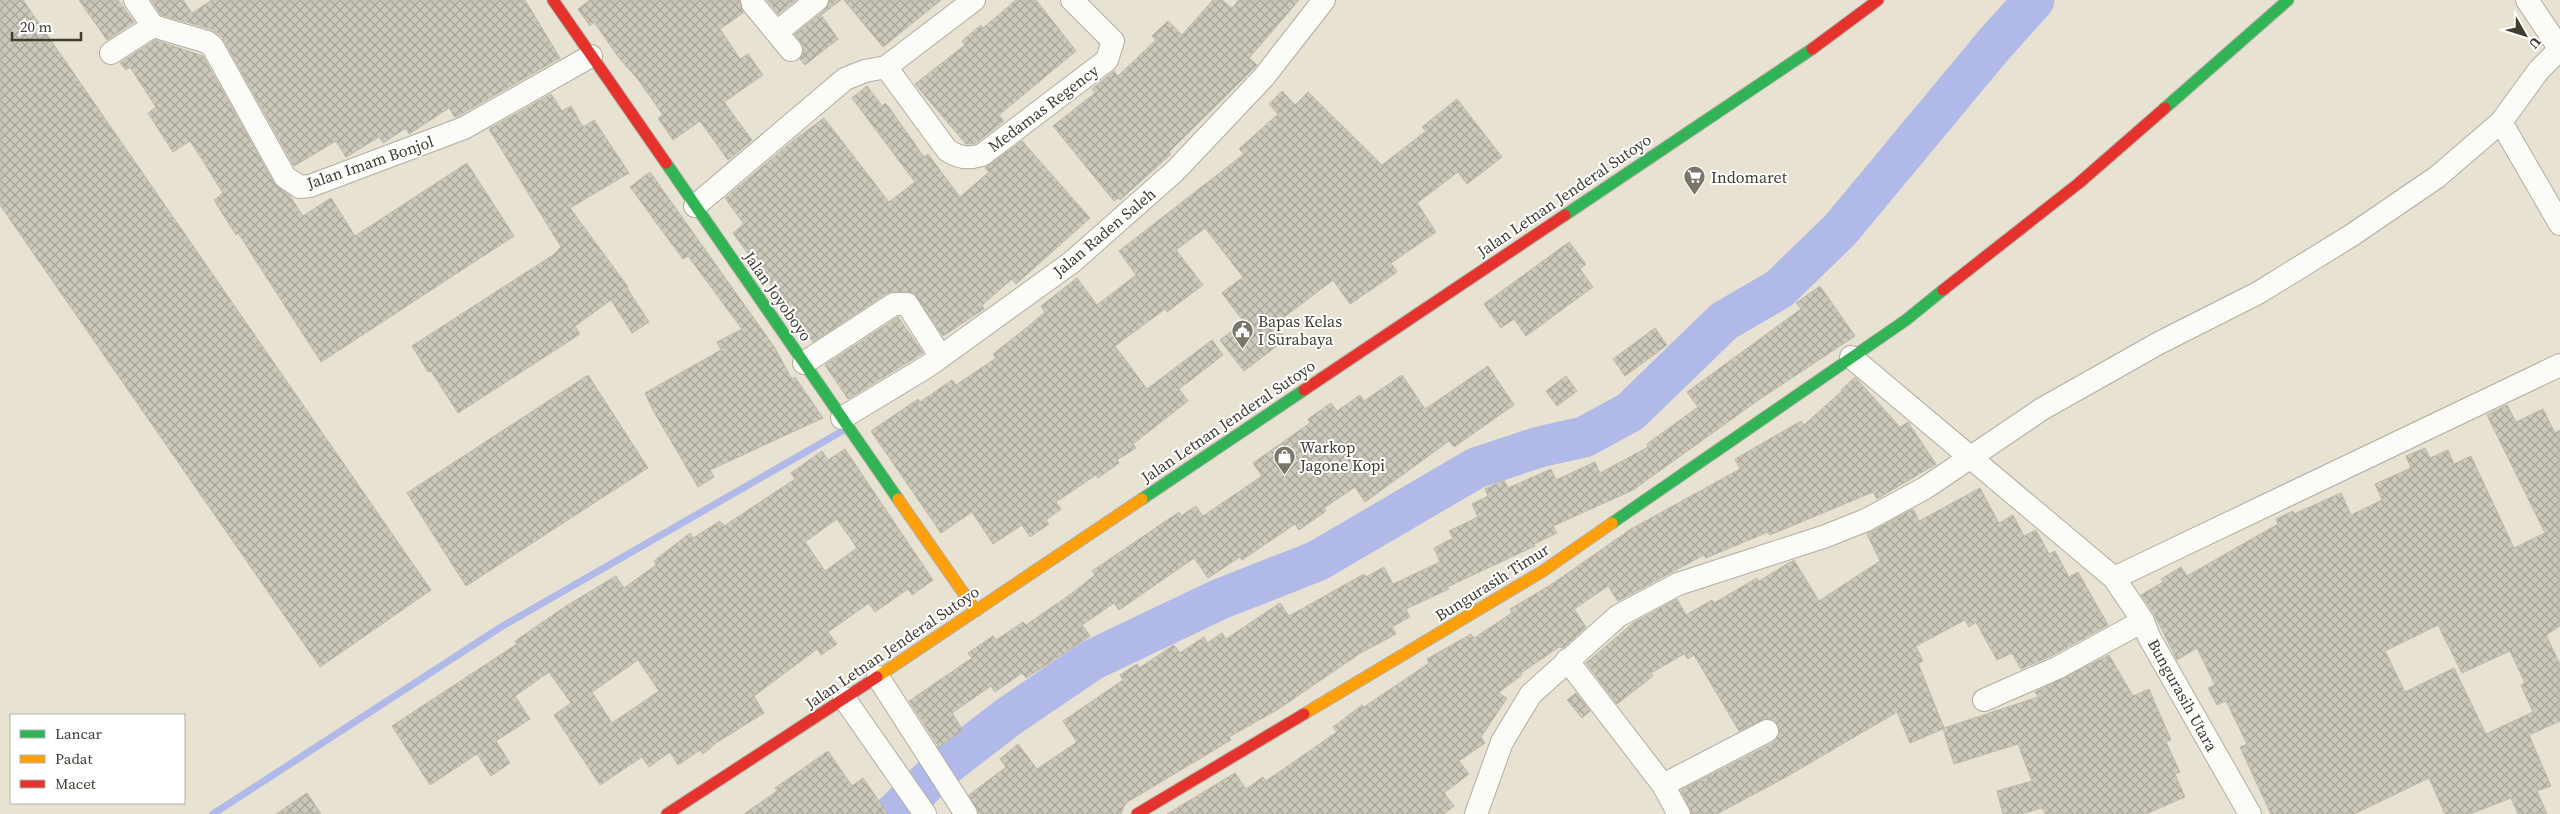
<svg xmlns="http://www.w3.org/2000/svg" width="2560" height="814" viewBox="0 0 2560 814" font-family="'Source Serif 4',serif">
<defs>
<pattern id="building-cross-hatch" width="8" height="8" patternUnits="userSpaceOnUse" patternTransform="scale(1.25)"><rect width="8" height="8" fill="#ccc8bb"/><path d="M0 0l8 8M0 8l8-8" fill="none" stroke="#a7a498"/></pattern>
</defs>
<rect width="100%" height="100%" fill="#e7e2d2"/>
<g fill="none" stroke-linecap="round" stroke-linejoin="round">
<path stroke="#b0b9e7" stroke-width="7" d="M213 814 501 627 844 430"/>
<path stroke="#b0b9e7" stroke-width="41" d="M894 814 942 768 1008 717 1092 660 1220 599 1317 561 1476 468 1539 447 1584 437 1630 412 1724 321 1779 289 1840 230 1992 47 2034 0"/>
</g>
<path fill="url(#building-cross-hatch)" stroke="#bdb9ad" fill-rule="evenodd" d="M0 0H23L431 590 320 667 0 205Z
M79 0H118L134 22 107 40Z
M151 0H183L192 13 212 0H525L560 58 458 116 455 117 449 108 409 134 406 128 383 143 379 137 346 157 336 141 294 166 222 37 211 29 161 15Z
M590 0H739L743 13 720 29 740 59 748 54 763 75 724 102 752 140 728 160 700 121 673 140 658 118 663 115 637 78 619 58 594 22 590 26 578 9Z
M767 0H796L778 14Z
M830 0H841L821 15 838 39 805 65 800 59 804 47 795 34 825 10Z
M844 0H941L883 47Z
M1016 0H1036L1076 51 999 115 1004 121 976 143 966 144 915 84 965 45 962 41 981 25 983 28Z
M1213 0H1222L1232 8 1239 0H1299L1249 58 1257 65 1253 69 1169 152 1171 154 1120 200 1118 198 1114 201 1053 126 1095 93 1092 89 1114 71 1118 76 1156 40 1152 36 1168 21 1182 35Z
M155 40 203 56 274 183 290 196 303 216 331 198 355 236 467 163 514 236 321 362 238 233 236 235 214 200 223 193 205 164 190 141 173 152 148 113 156 107 130 67 126 70 120 63Z
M867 86 882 106 885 103 888 106 924 157 928 154 960 197 989 172 985 168 1022 141 1090 218 1016 284 1012 279 982 305 984 309 943 336 914 293 894 291 887 293 813 342 733 233 744 224 725 198 794 140 824 118 889 202 915 182 852 98Z
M1282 91 1295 105 1308 92 1382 165 1426 131 1422 127 1457 99 1502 157 1467 184 1458 172 1417 203 1436 232 1391 263 1397 272 1350 304 1333 280 1275 324 1286 339 1244 371 1220 340 1244 322 1222 293 1243 277 1205 228 1176 250 1203 285 1167 312 1165 309 1115 346 1147 389 1212 340 1223 355 1179 389 1188 401 1133 444 1136 448 1117 460 1119 463 1098 478 1096 475 1056 502 1061 509 1046 520 1049 524 1030 537 1022 525 993 544 972 512 941 533 871 431 918 399 920 402 952 380 956 385 996 358 993 354 1030 325 1045 312 1041 306 1077 278 1097 305 1136 275 1119 251 1244 154 1239 149 1278 114 1269 104Z
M551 94 562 111 571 106 583 127 594 120 629 173 570 208 628 287 627 288 649 322 632 333 611 300 575 326 580 334 458 413 431 371 428 372 412 346 553 255 561 247 489 129Z
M650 172 775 348 792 379 795 377 823 418 710 470 714 477 698 487 654 412 645 393 721 350 717 342 742 329 688 256 683 259 630 187Z
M1569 242 1586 264 1580 269 1593 287 1526 336 1514 319 1501 328 1484 304Z
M1820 286 1855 336 1757 401 1633 490 1553 526 1557 533 1534 544 1535 546 1447 587 1449 589 1406 609 1410 617 1392 627 1396 634 1359 654 1277 710 1229 737 1231 740 1129 801 1124 806 1121 814H979L969 795 1006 767 1000 759 1018 744 1037 769 1077 742 1063 721 1123 680 1120 675 1137 664 1139 668 1174 645 1180 653 1204 637 1207 643 1222 633 1226 639 1280 603 1289 616 1364 574 1366 577 1384 567 1393 584 1440 562 1434 548 1453 538 1449 531 1478 517 1472 504 1488 496 1485 489 1504 480 1508 488 1551 469 1556 480 1595 462 1600 473 1648 447 1647 444 1698 407 1687 392 1801 309 1796 303Z
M898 317 923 353 848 399 825 365Z
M1655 328 1667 345 1625 376 1613 359Z
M1488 366 1514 405 1454 447 1449 441 1365 502 1355 487 1324 508 1326 511 1299 530 1295 524 1242 560 1240 557 1208 578 1194 558 1119 610 1114 603 1082 625 1090 636 1060 656 1026 678 1022 673 995 692 991 686 952 713 963 730 939 747 909 701 972 658 968 653 993 636 996 640 1023 622 1026 625 1071 594 1095 575 1092 571 1179 512 1181 516 1196 506 1203 516 1262 476 1253 463 1310 423 1308 419 1331 403 1337 411 1360 395 1364 401 1402 375 1425 409Z
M588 375 648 468 466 586 407 493Z
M1566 376 1577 391 1557 406 1546 391Z
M1855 377 1900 427 1908 422 1936 464 1877 499 1873 492 1770 535 1768 532 1706 558 1704 555 1618 601 1608 586 1574 609 1586 627 1563 648 1559 647 1521 673 1522 675 1498 693 1507 698 1481 737 1485 743 1459 761 1469 774 1444 793 1454 806 1444 814H1167L1235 773 1246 789 1263 777 1266 781 1337 732 1333 727 1362 705 1364 707 1429 663 1427 659 1471 634 1474 638 1512 613 1510 609 1552 584 1631 529 1740 469 1735 459 1801 421 1804 425 1842 391 1841 390Z
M2507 405 2516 422 2543 409 2555 433 2560 430V626L2546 635 2560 664V721L2529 735 2551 786 2537 791 2547 814H2518L2511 798 2470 814H2445L2429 778 2354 814H2271L2240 747 2247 744 2226 701 2217 705 2208 688 2215 685 2197 648 2177 660 2154 614 2141 595 2163 582 2161 579 2181 567 2187 576 2278 524 2276 519 2293 511 2294 514 2341 493 2351 515 2382 500 2375 484 2411 468 2406 456 2425 448 2430 458 2448 450 2454 464 2471 456 2514 548 2545 533 2487 415ZM2438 625 2462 673 2510 651 2525 683 2521 685 2533 712 2486 734 2454 668 2405 692 2385 651Z
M845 449 933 580 912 595 908 589 875 612 869 603 828 632 837 644 821 655 817 649 754 696 764 713 716 743 703 754 700 750 678 765 670 752 649 767 642 757 600 785 554 715 571 703 549 672 515 696 530 719 496 741 510 763 491 776 477 754 430 785 392 726 517 644 515 641 566 606 616 576 624 588 656 565 654 561 690 533 693 538 720 521 724 526 795 479 791 473 822 451 828 460ZM837 519 857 548 825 571 805 542ZM638 660 659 691 612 723 592 692Z
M1980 488 1999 523 2013 515 2024 536 2036 530 2049 554 2055 551 2069 577 2078 572 2108 625 2051 656 2021 669 2012 653 1997 660 1976 622 1969 627 1965 620 1916 646 1923 661 1918 663 1944 728 2038 697 2035 692 2109 655 2133 696 2149 689 2171 740 2166 742 2180 772 2175 774 2185 797 2146 814H2045L2042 808 2021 814H2003L1997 791 2032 781 2018 744 1954 764 1943 729 1910 743 1897 712 1786 777 1717 814H1692L1681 790 1773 743 1780 732 1778 725 1767 718 1739 731 1694 655 1688 659 1684 654 1651 673 1653 676 1617 704 1586 663 1633 623 1677 599 1686 615 1712 600 1714 603 1757 578 1759 581 1794 560 1819 601 1880 561 1867 534 1913 509 1919 521Z
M1576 693 1590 711 1582 718 1567 700Z
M828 751 852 786 863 778 888 814H744L777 791 775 788Z
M307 793 321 814H276Z"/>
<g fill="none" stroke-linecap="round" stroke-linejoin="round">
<defs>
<path id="street" d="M135 0 153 26 207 42 213 47 285 177 300 187 310 186 464 128 591 56
M752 0 753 4 791 50
M2527 0 2560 49
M777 32 817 0
M111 53 153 26
M886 67 974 0
M2501 122 2560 224
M695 206 845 79 865 71 886 67 947 150C959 158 968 159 982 155L1107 60 1113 41 1072 0
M1851 357 2114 578 2143 621 2149 637 2250 814
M804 363 894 304H907L941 357
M842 418 928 366 1072 262 1175 171 1263 78 1324 0
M2114 578 2560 365
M1567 660 1663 785 1767 731
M878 677 966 814
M844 698 925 814
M1984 700 2057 668 2143 621
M1663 785 1679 814
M1476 814 1502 742 1531 694 1618 616 1678 584 1826 536 1866 520 1925 488 2042 409 2159 343 2258 293 2352 235 2437 177 2501 122 2539 70 2560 49"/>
<path id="fast" d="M2165 108 2288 0
M666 163 898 499
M1565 215 1812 49
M1142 499 1304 390
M1612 523 1906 320 1943 290"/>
<path id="slow" d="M898 499 976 611
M877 677 1142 499
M1304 714 1543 571 1612 523"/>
<path id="jam" d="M553 0 666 163
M1812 49 1878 0
M1943 290 2079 183 2165 108
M1304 390 1565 215
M667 814 877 677
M1137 814 1304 714"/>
</defs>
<use href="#street" stroke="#b1ada0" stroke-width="24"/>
<use href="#fast" stroke="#b1ada0" stroke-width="13"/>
<use href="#slow" stroke="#b1ada0" stroke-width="13"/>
<use href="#jam" stroke="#b1ada0" stroke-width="13"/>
<use href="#street" stroke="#fbfbf8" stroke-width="22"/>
<use href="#fast" stroke="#30b455" stroke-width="11"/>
<use href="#slow" stroke="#ff9f0a" stroke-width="11"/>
<use href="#jam" stroke="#e5322d" stroke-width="11"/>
</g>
<defs>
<symbol id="supermarket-pin" viewBox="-11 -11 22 30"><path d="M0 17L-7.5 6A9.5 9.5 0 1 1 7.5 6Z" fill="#7a7669" stroke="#fff"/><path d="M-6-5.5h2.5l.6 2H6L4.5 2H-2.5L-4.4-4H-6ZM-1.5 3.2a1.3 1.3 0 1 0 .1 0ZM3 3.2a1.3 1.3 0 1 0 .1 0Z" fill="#fff"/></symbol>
<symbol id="civic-pin" viewBox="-11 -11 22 30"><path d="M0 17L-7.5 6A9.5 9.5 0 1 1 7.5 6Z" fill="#7a7669" stroke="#fff"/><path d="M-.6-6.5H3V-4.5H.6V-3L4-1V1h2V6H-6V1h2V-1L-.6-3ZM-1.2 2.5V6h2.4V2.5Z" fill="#fff"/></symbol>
<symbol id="shop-pin" viewBox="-11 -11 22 30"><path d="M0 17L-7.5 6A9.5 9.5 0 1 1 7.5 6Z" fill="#7a7669" stroke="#fff"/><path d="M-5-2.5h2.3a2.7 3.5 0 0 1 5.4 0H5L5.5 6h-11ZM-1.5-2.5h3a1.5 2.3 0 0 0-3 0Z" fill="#fff"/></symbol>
</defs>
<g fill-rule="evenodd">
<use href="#supermarket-pin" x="1682" y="164" width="25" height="34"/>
<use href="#civic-pin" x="1230" y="318" width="25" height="34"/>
<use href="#shop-pin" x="1272" y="444" width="25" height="34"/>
</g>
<g text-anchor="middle" stroke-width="4" stroke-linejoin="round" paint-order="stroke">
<g font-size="16" fill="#3f3c30" stroke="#fff">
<text transform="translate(1043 108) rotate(-37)" y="6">Medamas Regency</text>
<text transform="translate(370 162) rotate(-19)" y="6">Jalan Imam Bonjol</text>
<text transform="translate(1564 195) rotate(-34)" y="6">Jalan Letnan Jenderal Sutoyo</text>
<text transform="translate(1104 232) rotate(-40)" y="6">Jalan Raden Saleh</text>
<text transform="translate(778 296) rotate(55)" y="6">Jalan Joyoboyo</text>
<text transform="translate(1228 421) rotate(-34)" y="6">Jalan Letnan Jenderal Sutoyo</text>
<text transform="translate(1492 582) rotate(-32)" y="6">Bungurasih Timur</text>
<text transform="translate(892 647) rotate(-34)" y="6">Jalan Letnan Jenderal Sutoyo</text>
<text transform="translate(2183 695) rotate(61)" y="6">Bungurasih Utara</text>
</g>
<g font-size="16" fill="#3f3c30" stroke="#fff" text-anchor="start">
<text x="1711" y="183">Indomaret</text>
<text x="1258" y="327">Bapas Kelas<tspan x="1258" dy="18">I Surabaya</tspan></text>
<text x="1300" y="453">Warkop<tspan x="1300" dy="18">Jagone Kopi</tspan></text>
</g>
</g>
<rect x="10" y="714" width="175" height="90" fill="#ffffff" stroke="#b2b1ac"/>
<rect x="20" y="730" width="25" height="8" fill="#30b455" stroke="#b2b1ac"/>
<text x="55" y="739" font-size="15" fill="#3f3c30">Lancar</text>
<rect x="20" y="755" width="25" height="8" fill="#ff9f0a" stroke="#b2b1ac"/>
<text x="55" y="764" font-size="15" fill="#3f3c30">Padat</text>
<rect x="20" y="780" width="25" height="8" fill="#e5322d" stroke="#b2b1ac"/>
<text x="55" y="789" font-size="15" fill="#3f3c30">Macet</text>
<g transform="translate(2525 35) rotate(129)" stroke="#ffffff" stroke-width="4" paint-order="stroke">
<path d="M0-4L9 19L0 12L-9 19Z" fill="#3f3c30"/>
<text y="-8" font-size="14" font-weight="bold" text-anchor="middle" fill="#3f3c30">U</text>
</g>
<path d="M12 32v8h69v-8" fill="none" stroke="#3f3c30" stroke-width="2.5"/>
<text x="20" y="32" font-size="15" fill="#3f3c30" stroke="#ffffff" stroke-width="4" paint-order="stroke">20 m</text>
</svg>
